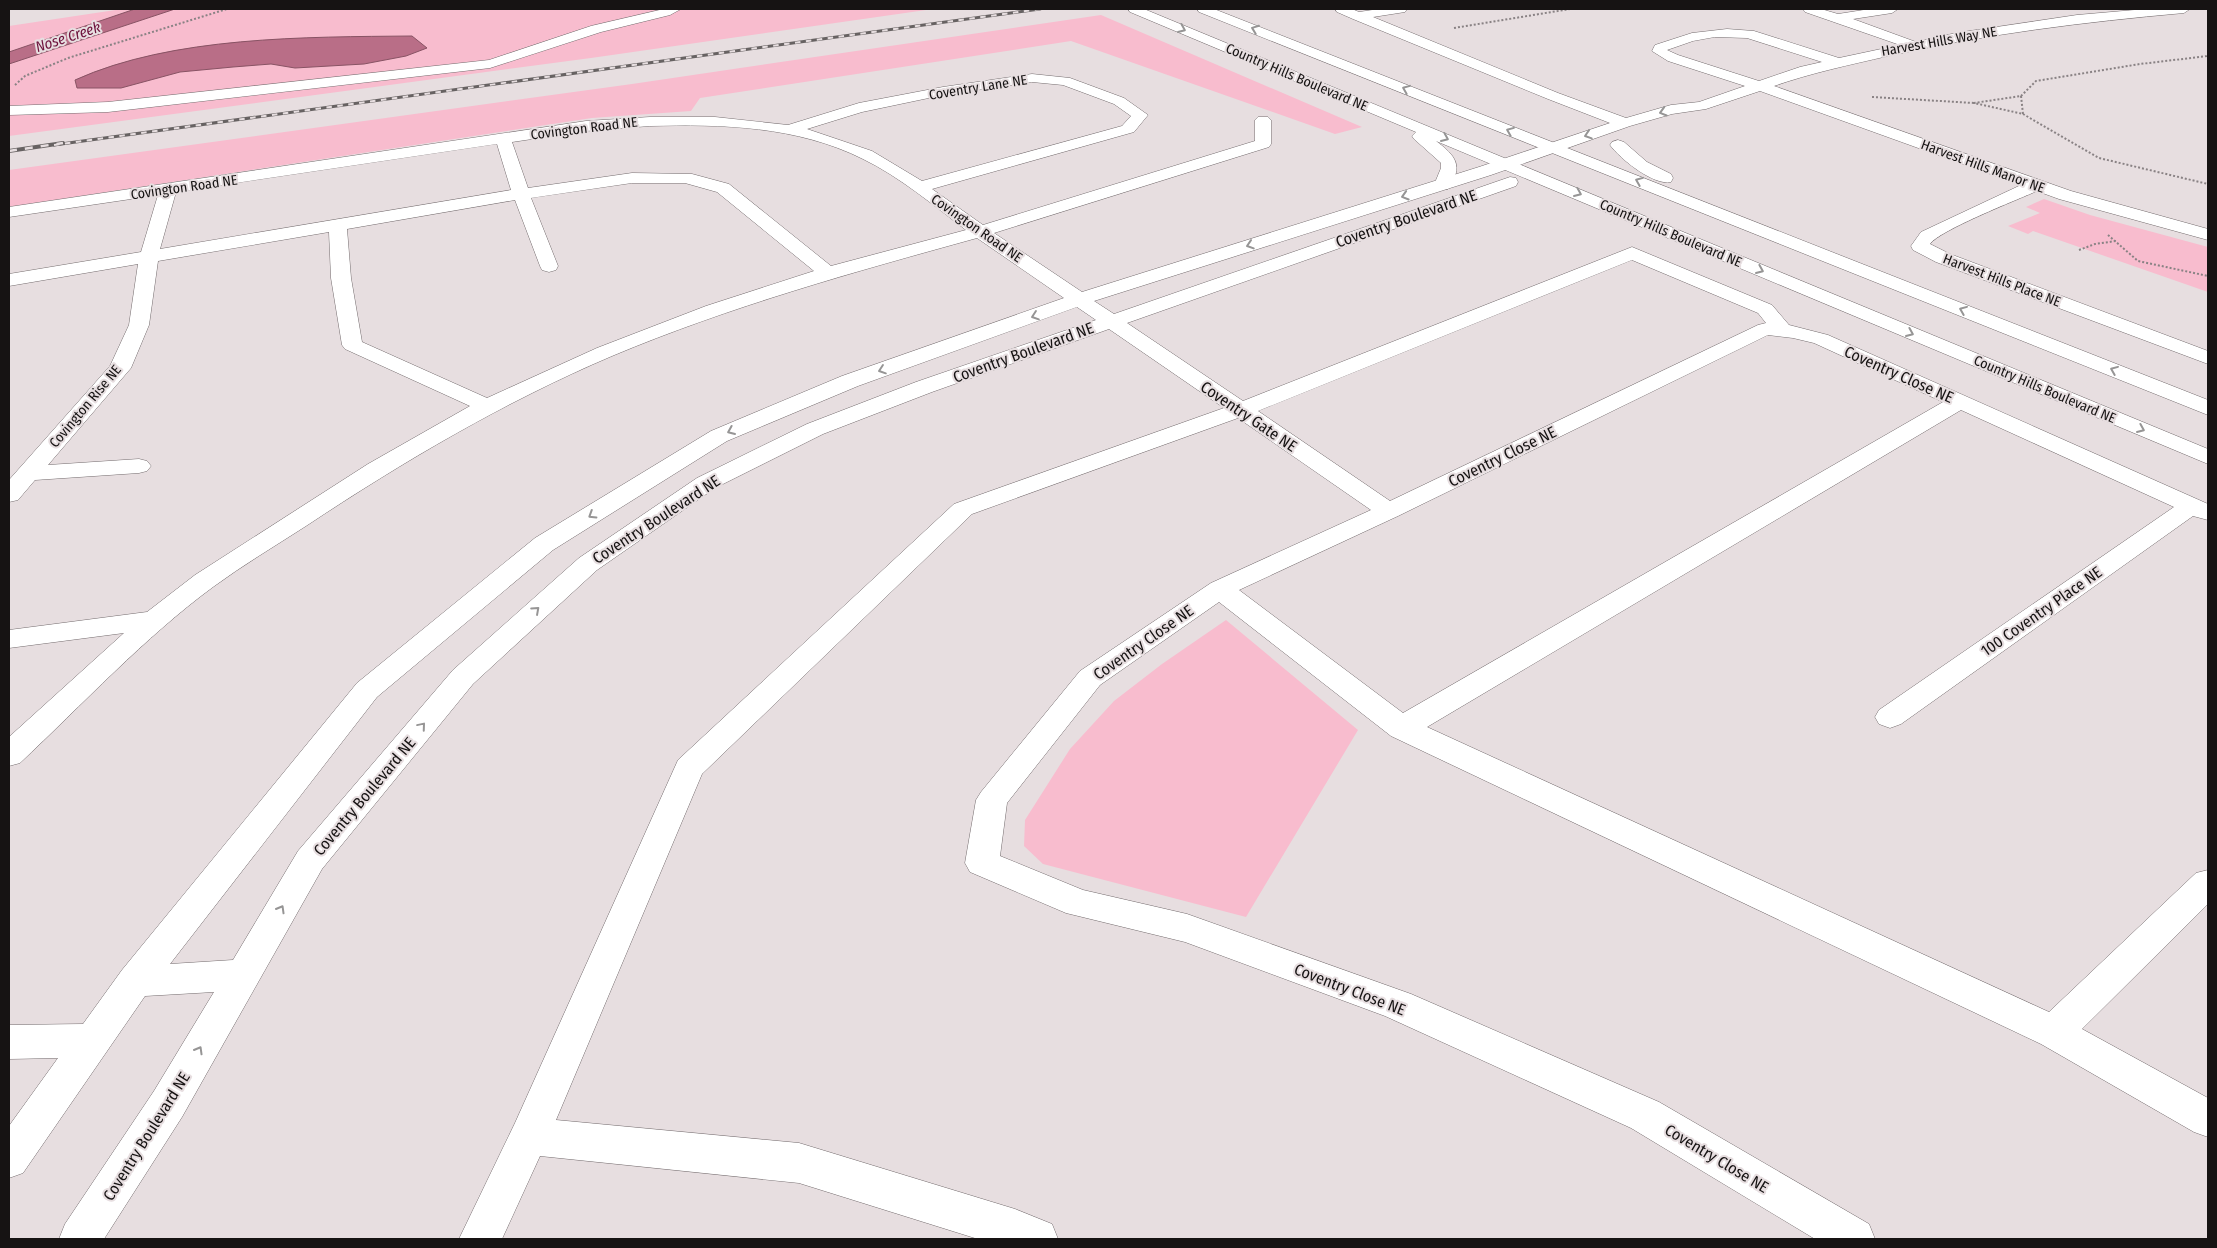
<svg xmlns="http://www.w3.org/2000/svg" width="2217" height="1248" viewBox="0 0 2217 1248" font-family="'Fira Sans Condensed',sans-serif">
<rect width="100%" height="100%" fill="#e7dee0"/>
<path fill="#f8bcce" d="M122 9H933L591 58 9 136V26Z
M1101 15 1362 127 1335 134 1071 41 700 98 691 111 592 118 9 207V170L632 84Z
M2044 199 2090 215 2208 247V292L2033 231 2028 234 2008 226 2040 213 2026 207Z
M1226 620 1358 730 1246 917 1043 864 1024 846 1025 820 1070 749 1114 701 1162 664Z"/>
<path fill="#b96e87" stroke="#885364" d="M135 9H175L9 64V52Z
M412 36 427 48 406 56 364 64 295 68 271 64 233 67 180 72 121 88H77L75 80C172 36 307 37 412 36Z"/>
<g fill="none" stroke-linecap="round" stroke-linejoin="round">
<defs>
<path id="minor" d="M664 9H681L670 15 601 32 490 68 108 112 9 115V106L108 102 489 60 591 26Z
M1335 9H1352L1359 12 1379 9H1407L1405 12 1373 17 1558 93 1626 118 1671 105 1699 102 1745 86 1668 61 1652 51 1655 45 1692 33 1727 29 1754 31 1839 58 1900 45 1805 12 1803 9H1821L1838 14 1870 9H1898L1892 13 1853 19 1916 42 1956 33 2077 15 2146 9H2190L2184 13C2084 22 1986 34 1888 56 1849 65 1811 73 1774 86L2071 191 2208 229V240L2059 199 2037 191C2017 200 1940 230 1930 244L1950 254 2208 351V364L1936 262 1913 250 1911 246 1921 232 2021 185 1760 91 1706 109 1672 114 1630 126 1491 175 1094 301 1114 314 1510 177 1516 178 1518 182 1516 186 1127 323 1243 401 1632 247 1772 305 1789 325 1828 335 2208 504V520L2193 516 1901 724 1890 728 1879 724 1875 717 1879 710 2174 507 1961 410 1427 727 2049 1012 2196 873 2208 870V904L2082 1029 2208 1098V1137L2194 1132 2041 1044 1391 736 1219 602 1100 685 1007 803 1000 856 1083 890 1187 914 1411 994 1659 1102 1869 1224 1875 1239H1815L1631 1128 1385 1016 1185 942 1066 913 970 872 965 863 976 800 981 792 1080 671 1211 583 1371 510 1238 418 972 514 702 774 556 1120 799 1143 1015 1209 1052 1224 1058 1239H978L799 1183 540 1156 502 1239H459L515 1123 678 760 954 504 1224 408 1109 329 932 392 823 434 715 488 597 570 473 684 322 869 182 1117 104 1239H59L65 1224 154 1091 214 992 145 996 23 1173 9 1178V1126L58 1058 9 1059V1025L83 1024 122 970 357 683 535 538 711 431 842 376 1064 298 977 238C854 272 731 306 612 356 504 402 404 461 306 526 275 546 243 565 213 587 145 637 82 705 20 763L9 766V737L124 633 9 648V630L147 612 195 575 368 464 470 406 345 349 342 345 331 278 329 232 158 261 149 325 131 368 48 465 139 459 147 461 151 466 147 471 139 473 35 480 18 500 9 502V480L110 366 129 325 138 264 9 286V274L141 252 158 195 9 217V207L586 121 650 117H715L788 125 859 103 943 87 1032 74 1070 78 1124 98 1148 115 1134 132 932 189 983 225 1255 141V120L1258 117H1268L1271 120V144L1269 147 994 233 1082 292 1479 167 1610 123 1548 99 1353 19 1337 12ZM1715 37 1747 38 1822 62 1800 67 1759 81 1678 55 1667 50 1693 41ZM1032 82 1063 85 1114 104 1131 116 1122 126 922 181 872 151 807 129 862 112 943 95ZM650 126C722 124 797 126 863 159 900 177 933 205 966 230L831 266 729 184 692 174 632 173 528 188 512 142 586 131ZM497 144 511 190 160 249 176 192ZM632 183H685L717 192 814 271 706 306 597 348 487 398 362 342 351 278 347 229 515 200 540 266 542 270 549 272 556 270 558 266 531 198ZM1632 260 1758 313 1766 323 1758 325 1390 501 1258 411ZM1077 307 1096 320 916 382 807 424 697 478 579 558 453 670 298 851 233 960 170 964 377 697 553 550 727 441 858 386ZM1768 335 1793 338 1814 343 1943 402 1403 713 1239 590 1398 516Z"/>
<path id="major" d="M1128 9H1144L2208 449V464L1436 141C1456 156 1464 166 1448 189H1436L1434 185 1441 168V163L1414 139 1412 136 1416 132 1130 12Z
M1197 9H1214L2208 400V415L1199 12Z
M1618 140 1624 142 1647 162 1671 174 1673 178 1671 182C1654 186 1620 159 1610 145L1612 142Z"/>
</defs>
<use href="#minor" stroke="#746c6e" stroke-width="1"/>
<use href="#major" stroke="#746c6e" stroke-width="1"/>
<path stroke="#898284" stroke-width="2" stroke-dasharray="2 2" stroke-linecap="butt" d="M1454 28 1570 9
M15 85 25 76 68 58 227 9
M2021 96 2036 81 2140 64 2208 56
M2021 96 2023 114 1974 103Z
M1872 97 1974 103
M2023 114 2099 158 2208 184
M2108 235 2138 261 2208 276
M2079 250 2095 244 2116 241"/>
<use href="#minor" fill="#fff" fill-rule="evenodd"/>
<use href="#major" fill="#fff" fill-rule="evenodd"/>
<defs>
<path id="rail-far1" d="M54 145 1040 9"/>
<path id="rail" d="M9 151 63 143"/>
</defs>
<use href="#rail-far1" stroke="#676262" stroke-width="3"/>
<use href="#rail" stroke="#676262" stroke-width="4"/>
<use href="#rail-far1" stroke="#e7dee0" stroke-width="2" stroke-dasharray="5.5" stroke-linecap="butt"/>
<use href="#rail" stroke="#e7dee0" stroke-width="2.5" stroke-dasharray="8" stroke-linecap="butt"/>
</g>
<defs><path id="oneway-chevron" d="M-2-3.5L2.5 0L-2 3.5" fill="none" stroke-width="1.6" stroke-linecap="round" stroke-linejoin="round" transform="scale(1.25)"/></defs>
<g stroke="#969595">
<use href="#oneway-chevron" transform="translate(1182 29) rotate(23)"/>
<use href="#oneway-chevron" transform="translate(1255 29) rotate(-159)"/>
<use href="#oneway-chevron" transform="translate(1406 89) rotate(-158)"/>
<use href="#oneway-chevron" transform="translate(1663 112) rotate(164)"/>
<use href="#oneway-chevron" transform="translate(1510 131) rotate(-158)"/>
<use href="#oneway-chevron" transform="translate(1588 135) rotate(162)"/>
<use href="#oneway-chevron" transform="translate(1445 138) rotate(23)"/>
<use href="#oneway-chevron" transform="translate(1639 181) rotate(-158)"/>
<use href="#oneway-chevron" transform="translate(1578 193) rotate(23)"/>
<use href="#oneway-chevron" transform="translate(1405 196) rotate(163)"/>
<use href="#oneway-chevron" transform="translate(1250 245) rotate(162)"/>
<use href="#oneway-chevron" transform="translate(1760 270) rotate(23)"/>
<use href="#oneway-chevron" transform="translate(1963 310) rotate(-158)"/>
<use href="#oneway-chevron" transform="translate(1035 316) rotate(161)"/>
<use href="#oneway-chevron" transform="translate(1910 333) rotate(23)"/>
<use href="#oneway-chevron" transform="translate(882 370) rotate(161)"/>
<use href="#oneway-chevron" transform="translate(2114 370) rotate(-158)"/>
<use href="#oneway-chevron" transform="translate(2141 429) rotate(23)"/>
<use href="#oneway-chevron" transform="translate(731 431) rotate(157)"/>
<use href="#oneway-chevron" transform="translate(592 515) rotate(148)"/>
<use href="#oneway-chevron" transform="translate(536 610) rotate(-42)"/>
<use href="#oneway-chevron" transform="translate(422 726) rotate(-50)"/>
<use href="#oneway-chevron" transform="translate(281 909) rotate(-60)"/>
<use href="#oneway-chevron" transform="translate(199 1050) rotate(-60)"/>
</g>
<g text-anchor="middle" stroke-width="4" stroke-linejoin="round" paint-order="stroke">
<g font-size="14" fill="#161313" stroke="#e7dee0">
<text transform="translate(1939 41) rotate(-10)" y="5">Harvest Hills Way NE</text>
<text transform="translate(1297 77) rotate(23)" y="5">Country Hills Boulevard NE</text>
<text transform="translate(978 87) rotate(-9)" y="5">Coventry Lane NE</text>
<text transform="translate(584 128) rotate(-7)" y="5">Covington Road NE</text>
<text transform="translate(1983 166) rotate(20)" y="5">Harvest Hills Manor NE</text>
<text transform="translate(184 187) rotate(-8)" y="5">Covington Road NE</text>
<text transform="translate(977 228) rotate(35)" y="5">Covington Road NE</text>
<text transform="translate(1671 233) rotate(23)" y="5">Country Hills Boulevard NE</text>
<text transform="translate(2002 280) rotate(21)" y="5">Harvest Hills Place NE</text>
<text transform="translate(2045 389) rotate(23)" y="5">Country Hills Boulevard NE</text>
<text transform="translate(85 406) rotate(-50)" y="5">Covington Rise NE</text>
</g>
<g font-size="15" font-style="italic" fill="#6d113b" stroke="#e7dee0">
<text transform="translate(68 37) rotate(-18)" y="5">Nose Creek</text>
</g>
<g font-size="16" fill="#161313" stroke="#e7dee0">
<text transform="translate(1406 218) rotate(-19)" y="6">Coventry Boulevard NE</text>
<text transform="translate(1023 352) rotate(-20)" y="6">Coventry Boulevard NE</text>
<text transform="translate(1899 374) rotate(24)" y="6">Coventry Close NE</text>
<text transform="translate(1249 416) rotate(34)" y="6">Coventry Gate NE</text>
<text transform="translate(1502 456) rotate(-26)" y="6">Coventry Close NE</text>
<text transform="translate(656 519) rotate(-33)" y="6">Coventry Boulevard NE</text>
<text transform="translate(2041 611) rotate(-35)" y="6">100 Coventry Place NE</text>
<text transform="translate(1143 642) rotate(-35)" y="6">Coventry Close NE</text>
<text transform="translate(364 796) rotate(-50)" y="6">Coventry Boulevard NE</text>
<text transform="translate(1350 989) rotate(21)" y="6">Coventry Close NE</text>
<text transform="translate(146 1136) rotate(-58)" y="6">Coventry Boulevard NE</text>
<text transform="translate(1717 1158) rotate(31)" y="6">Coventry Close NE</text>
</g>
</g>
<rect width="2217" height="1248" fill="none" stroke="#161313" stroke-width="20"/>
</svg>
